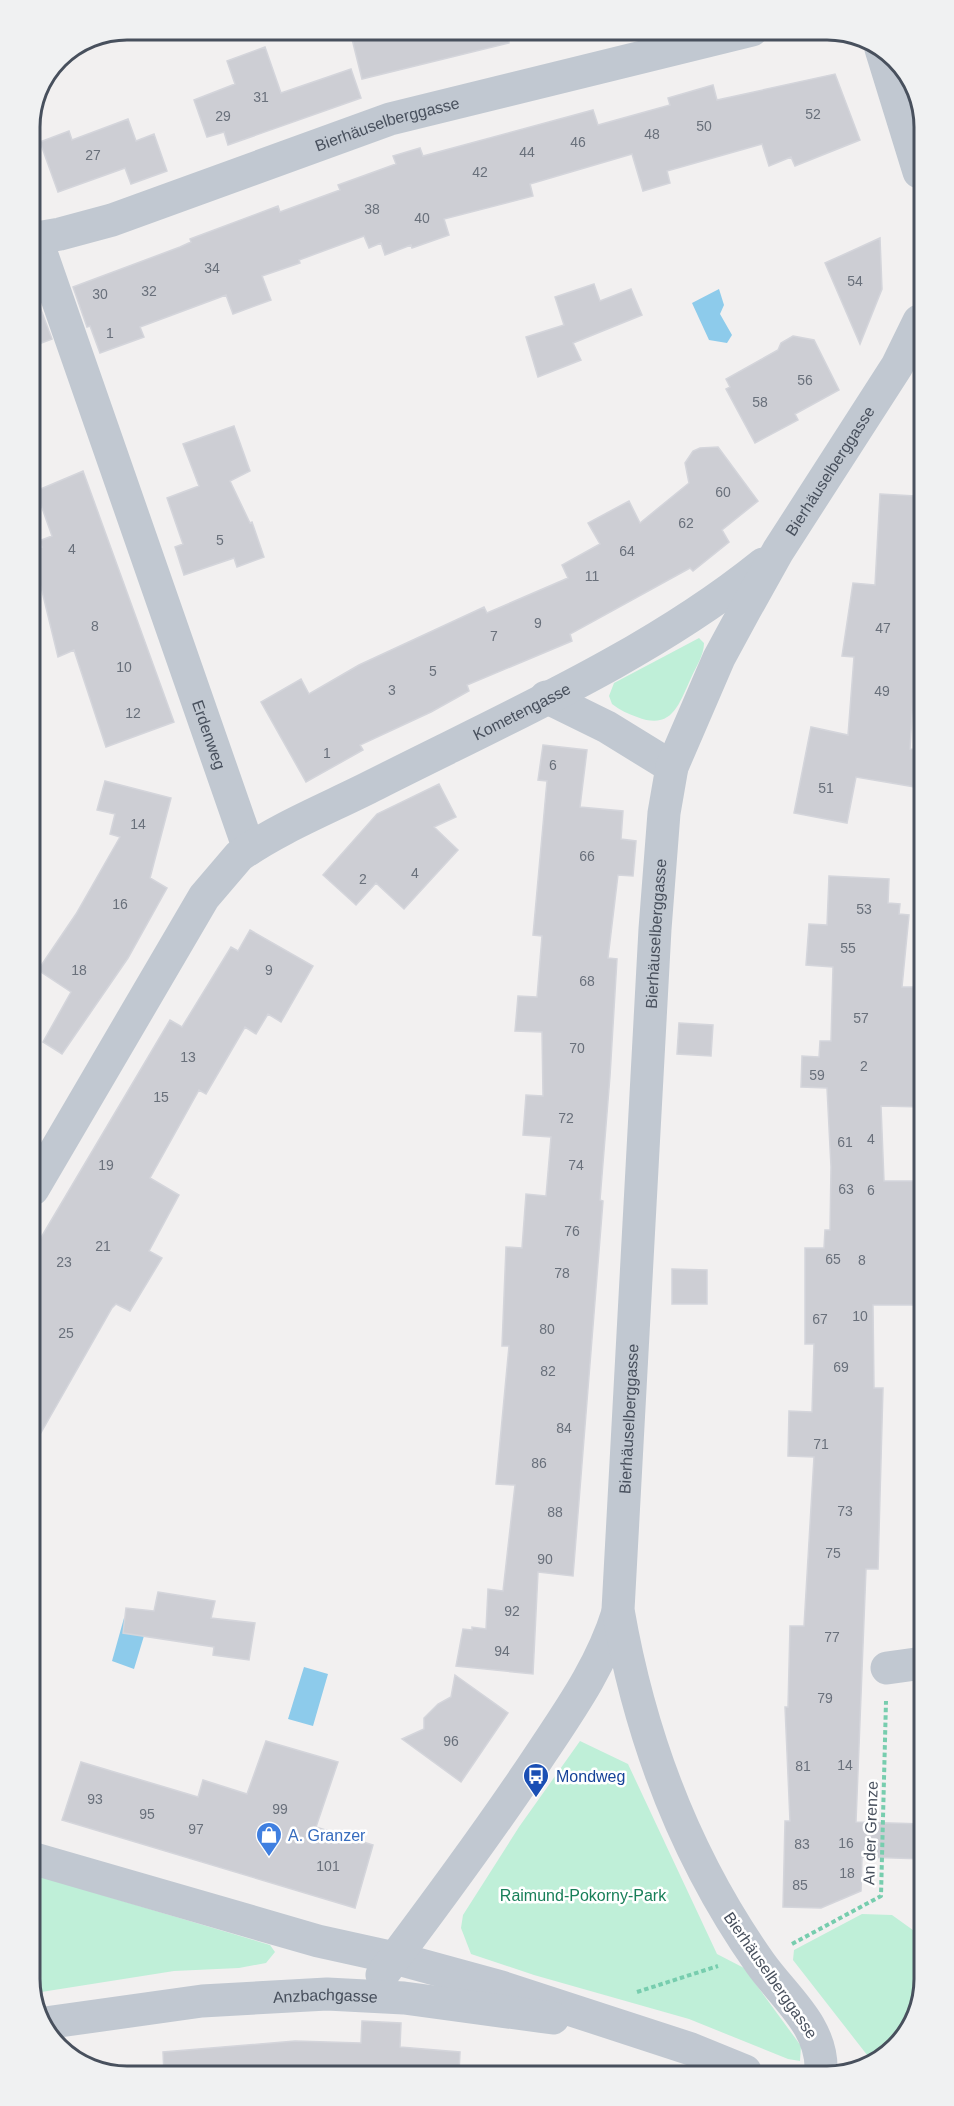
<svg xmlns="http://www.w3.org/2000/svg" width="954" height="2106" viewBox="0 0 954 2106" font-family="Arial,sans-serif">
<rect width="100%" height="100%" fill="#f2f0f0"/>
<path fill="#bfefd8" d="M699 638 704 643C704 655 696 667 691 678 679 704 672 731 637 717 628 714 620 710 612 704L609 696 614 683Z
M580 1741 628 1764 717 1954 744 1968 801 2046 800 2061 788 2059 689 2019 534 1975 471 1954 461 1928 463 1915 519 1827Z
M35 1875 270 1945 275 1952 266 1963 239 1968 174 1971 35 1993Z
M862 1914 892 1915 924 1938V1979L907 2033 871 2060 793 1960 794 1950Z"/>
<path fill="#8dcbeb" d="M719 289 724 305 720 314 732 335 727 343 709 340 692 303Z
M124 1618 147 1626 134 1669 112 1661Z
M304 1667 328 1674 313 1726 288 1719Z"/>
<path fill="#cdced4" stroke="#d4d5db" stroke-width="1.5" d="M372 30H508L509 43 362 79 351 35Z
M265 47 281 93 351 69 361 98 228 145 224 132 207 137 194 100 235 84 227 61Z
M835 74 860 140 795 166 791 157 769 166 762 144 667 171 670 183 643 191 632 154 530 184 533 196 444 219 449 235 412 248 411 245 385 255 381 243 369 248 364 236 299 260 300 263 262 276 271 300 233 314 226 295 140 327 144 337 100 353 90 326 87 327 73 287 180 247 191 242 190 239 278 206 280 212 340 190 338 185 396 164 393 156 420 148 423 156 593 110 598 125 670 105 668 98 713 85 717 100Z
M128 119 136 141 154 134 167 171 131 184 125 168 58 192 40 142 69 131 72 140Z
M880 238 882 289 860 344 825 263Z
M594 284 600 301 631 289 642 315 573 343 581 360 538 377 526 337 564 325 555 297Z
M37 299 52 339 31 347V301Z
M793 336 814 340 839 390 795 414 798 420 755 443 726 389 730 387 726 379 778 350 781 343Z
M234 426 250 471 230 481 250 523 252 522 264 557 237 567 234 558 184 575 175 547 183 544 167 498 199 486 183 444Z
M718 447 758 501 722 530 729 542 693 571 690 568 570 634 572 641 467 685 469 691 431 712 360 745 363 750 306 782 261 702 301 679 309 694 359 665 484 607 487 613 568 578 562 565 600 544 588 523 629 501 640 523 689 483 685 463 693 451 700 448Z
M83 471 174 722 106 747 74 650 58 657 32 550 42 547 39 541 52 536 36 491Z
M880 494 915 496V506H920V663H915L910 749 921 750V788L856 777 847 823 794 813 811 727 848 735 854 657 842 656 853 583 875 585Z
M543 745 587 750 580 807 623 811 621 839 636 841 633 876 618 875 608 958 617 959 610 1076 600 1200 603 1201 573 1576 538 1572 533 1674 456 1666 463 1629 472 1630V1627L486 1629 488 1589 503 1591 515 1485 496 1484 509 1346H502L506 1247 522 1248 526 1194 546 1196 551 1137 523 1135 526 1095 543 1096 542 1032 515 1031 518 996 537 997 542 936 533 935 547 781 538 780Z
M105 781 171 798 150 878 167 888 128 958 62 1054 43 1042 71 992 38 970 76 914 120 837 110 834 115 814 97 810Z
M439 784 456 817 434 827 458 850 404 909 376 883 356 905 323 875 377 814Z
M829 876 889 879 888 903 900 904 899 914 909 915 902 987H921L922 1107 881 1106 884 1181H922V1305H873L874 1388H883L878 1569H866L856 1822 924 1824V1859L862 1857 861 1891 821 1908 783 1907 785 1821H790L785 1707H788L790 1626H804L814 1457 788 1456 789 1411 812 1412 814 1344H805V1248H824L825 1230H830L831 1167 827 1088 801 1087 802 1056 819 1057 820 1041H831L833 967 806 965 809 924 827 925Z
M250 930 313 966 281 1022 268 1014 256 1034 245 1027 206 1094 199 1090 150 1178 179 1195 149 1251 162 1258 130 1311 116 1304 112 1308 34 1445 33 1251 170 1020 182 1027 231 947 238 951Z
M679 1023 713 1025 711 1056 677 1054Z
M672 1269 707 1270V1304H672Z
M158 1592 215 1601 211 1618 255 1623 249 1660 213 1655 214 1647 123 1633 126 1608 154 1611Z
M455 1675 508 1713 461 1782 402 1739 424 1729V1718L438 1704 451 1697Z
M266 1741 338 1762 316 1827 373 1845 355 1908 62 1820 81 1762 198 1797 203 1780 247 1794Z
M362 2021 401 2023 400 2047 460 2052 459 2073 164 2075 163 2052 295 2041 361 2043Z"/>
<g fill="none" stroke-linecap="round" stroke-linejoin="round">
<path stroke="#77cdae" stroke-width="4" stroke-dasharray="4.5 3" stroke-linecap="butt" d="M792 1944 881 1896 886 1701
M637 1992 718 1966"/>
<g stroke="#c1c8d1" stroke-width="33">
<path d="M881 49 919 172"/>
<path id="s1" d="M36 238 249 849"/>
<path id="s2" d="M31 239 60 234 112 220 390 119 752 30"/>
<path d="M546 697 607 727 672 767"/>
<path id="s3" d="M33 1189 204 897 239 856C280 827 331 807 376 784 506 718 649 656 763 564"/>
<path d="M887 1668 923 1663"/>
<path d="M35 1859 318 1941 395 1958 501 1987 691 2049 745 2071"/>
<path d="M382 1975C437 1902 492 1828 542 1752 572 1707 602 1664 618 1612"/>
<path id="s4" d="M45 2023 202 2001 327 1994 404 1998 553 2018"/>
<path id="s5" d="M821 2071C823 2026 784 1997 760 1963 686 1858 640 1736 618 1610L655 929 664 813 672 767 719 658 745 610 778 551 897 366 919 321"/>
</g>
</g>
<defs>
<symbol id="bus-pin" viewBox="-11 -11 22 30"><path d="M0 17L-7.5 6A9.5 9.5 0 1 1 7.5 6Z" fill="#1a4fb4" stroke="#fff"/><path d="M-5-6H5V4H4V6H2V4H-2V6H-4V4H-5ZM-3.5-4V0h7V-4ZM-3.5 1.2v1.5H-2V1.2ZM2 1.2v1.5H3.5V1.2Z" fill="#fff"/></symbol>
<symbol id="shop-pin" viewBox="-11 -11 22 30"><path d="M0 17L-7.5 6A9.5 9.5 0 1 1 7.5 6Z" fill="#3f7fe0" stroke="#fff"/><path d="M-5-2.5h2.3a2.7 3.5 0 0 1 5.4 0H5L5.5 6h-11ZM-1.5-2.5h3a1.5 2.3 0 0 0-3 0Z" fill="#fff"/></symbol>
</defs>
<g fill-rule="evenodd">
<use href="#bus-pin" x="521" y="1761" width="30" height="40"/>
<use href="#shop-pin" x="254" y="1820" width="30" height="40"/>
</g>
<g text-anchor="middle" stroke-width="5" stroke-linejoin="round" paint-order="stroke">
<g font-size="14" fill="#69707b">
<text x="261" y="102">31</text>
<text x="813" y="119">52</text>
<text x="223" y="121">29</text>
<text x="704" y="131">50</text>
<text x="652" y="139">48</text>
<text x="578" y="147">46</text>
<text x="527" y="157">44</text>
<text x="93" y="160">27</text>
<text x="480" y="177">42</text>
<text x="372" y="214">38</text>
<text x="422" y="223">40</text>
<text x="212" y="273">34</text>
<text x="855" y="286">54</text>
<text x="149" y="296">32</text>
<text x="100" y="299">30</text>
<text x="110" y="338">1</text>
<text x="805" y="385">56</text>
<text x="760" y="407">58</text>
<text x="723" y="497">60</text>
<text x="686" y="528">62</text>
<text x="220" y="545">5</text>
<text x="72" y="554">4</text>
<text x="627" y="556">64</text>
<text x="592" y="581">11</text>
<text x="538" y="628">9</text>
<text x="95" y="631">8</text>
<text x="883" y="633">47</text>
<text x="494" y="641">7</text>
<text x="124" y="672">10</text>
<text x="433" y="676">5</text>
<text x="392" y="695">3</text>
<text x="882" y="696">49</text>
<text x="133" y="718">12</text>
<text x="327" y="758">1</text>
<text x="553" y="770">6</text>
<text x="826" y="793">51</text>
<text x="138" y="829">14</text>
<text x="587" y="861">66</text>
<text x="415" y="878">4</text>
<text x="363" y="884">2</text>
<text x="120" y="909">16</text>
<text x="864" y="914">53</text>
<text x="848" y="953">55</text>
<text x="79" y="975">18</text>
<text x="269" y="975">9</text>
<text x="587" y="986">68</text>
<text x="861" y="1023">57</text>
<text x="577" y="1053">70</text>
<text x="188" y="1062">13</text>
<text x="864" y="1071">2</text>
<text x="817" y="1080">59</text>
<text x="161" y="1102">15</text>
<text x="566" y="1123">72</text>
<text x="871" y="1144">4</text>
<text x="845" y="1147">61</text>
<text x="106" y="1170">19</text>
<text x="576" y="1170">74</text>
<text x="846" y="1194">63</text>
<text x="871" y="1195">6</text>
<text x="572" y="1236">76</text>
<text x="103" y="1251">21</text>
<text x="833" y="1264">65</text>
<text x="862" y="1265">8</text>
<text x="64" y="1267">23</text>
<text x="562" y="1278">78</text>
<text x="860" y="1321">10</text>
<text x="820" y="1324">67</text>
<text x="547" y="1334">80</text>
<text x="66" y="1338">25</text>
<text x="841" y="1372">69</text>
<text x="548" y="1376">82</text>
<text x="564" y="1433">84</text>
<text x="821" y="1449">71</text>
<text x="539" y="1468">86</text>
<text x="845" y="1516">73</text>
<text x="555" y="1517">88</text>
<text x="833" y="1558">75</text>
<text x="545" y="1564">90</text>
<text x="512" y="1616">92</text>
<text x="832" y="1642">77</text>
<text x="502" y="1656">94</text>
<text x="825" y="1703">79</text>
<text x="451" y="1746">96</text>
<text x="845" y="1770">14</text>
<text x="803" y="1771">81</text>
<text x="95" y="1804">93</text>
<text x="280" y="1814">99</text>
<text x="147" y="1819">95</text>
<text x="196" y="1834">97</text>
<text x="846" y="1848">16</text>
<text x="802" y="1849">83</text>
<text x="328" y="1871">101</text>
<text x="847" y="1878">18</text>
<text x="800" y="1890">85</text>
</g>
<g font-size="16" fill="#48505d" stroke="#fff">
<text dy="6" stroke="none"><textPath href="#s2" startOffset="375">Bierhäuselberggasse</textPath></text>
<text dy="6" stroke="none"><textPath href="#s5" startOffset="1692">Bierhäuselberggasse</textPath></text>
<text dy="6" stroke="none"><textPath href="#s3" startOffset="710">Kometengasse</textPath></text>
<text dy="6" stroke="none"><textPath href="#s1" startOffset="526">Erdenweg</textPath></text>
<text dy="6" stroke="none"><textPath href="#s5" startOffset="1188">Bierhäuselberggasse</textPath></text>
<text dy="6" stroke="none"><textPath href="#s5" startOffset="702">Bierhäuselberggasse</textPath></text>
<text transform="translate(870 1833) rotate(-88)" y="6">An der Grenze</text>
<text transform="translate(771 1975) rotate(55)" y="6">Bierhäuselberggasse</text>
<text dy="6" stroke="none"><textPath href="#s4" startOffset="282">Anzbachgasse</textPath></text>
</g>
<g font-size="16" fill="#164399" stroke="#fff" text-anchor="start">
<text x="556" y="1782">Mondweg</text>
</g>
<g font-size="16" fill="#366cbe" stroke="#fff" text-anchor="start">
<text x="288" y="1841">A. Granzer</text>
</g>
<g font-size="16" fill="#187f59" stroke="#fff">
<text x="583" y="1901">Raimund-Pokorny-Park</text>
</g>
</g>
<path d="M0 0H954V2106H0ZM127 40H827A87 87 0 0 1 914 127V1979A87 87 0 0 1 827 2066H127A87 87 0 0 1 40 1979V127A87 87 0 0 1 127 40Z" fill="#f0f1f2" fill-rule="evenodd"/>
<path fill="none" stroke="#48505d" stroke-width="3" d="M127 40H827A87 87 0 0 1 914 127V1979A87 87 0 0 1 827 2066H127A87 87 0 0 1 40 1979V127A87 87 0 0 1 127 40Z"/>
</svg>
